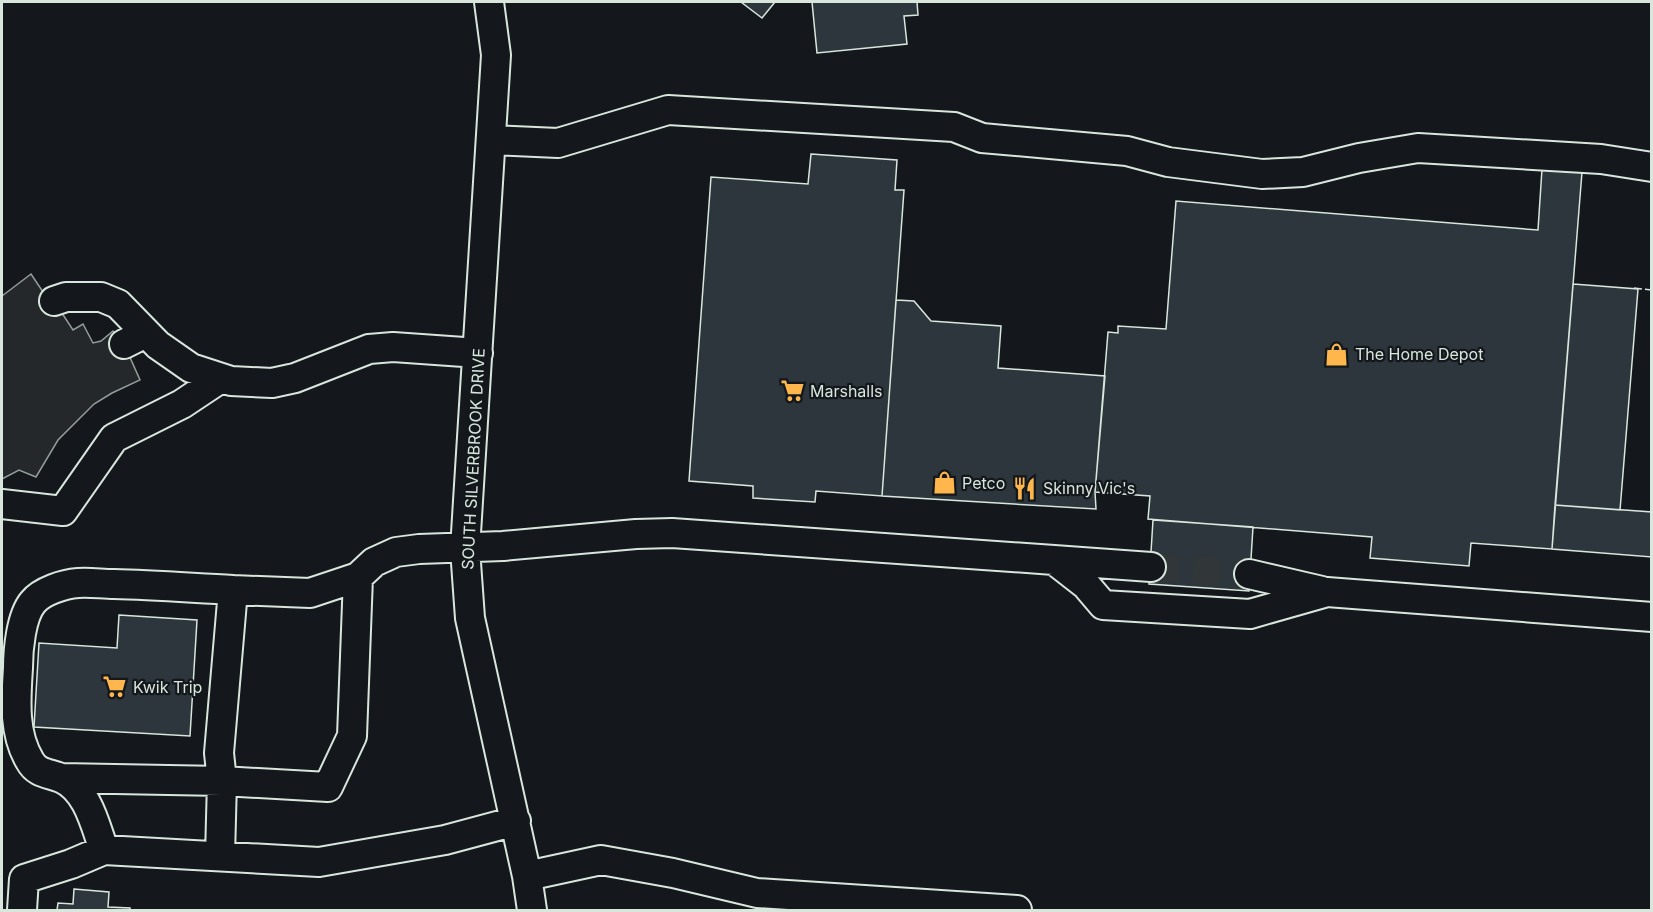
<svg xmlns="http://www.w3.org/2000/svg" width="1653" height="912" viewBox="0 0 1653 912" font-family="Inter,sans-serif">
<rect width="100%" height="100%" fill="#14181c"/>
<path fill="#24282b" stroke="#939e99" stroke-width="1.5" d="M31 274 43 292 54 301 73 330 83 324 93 343 101 341 113 331 124 344 140 380 112 393 94 404 58 440 36 477 19 470 2 479V296Z"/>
<path fill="#2c363c" stroke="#d8e6dc" stroke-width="1.5" d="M741 2H775L762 18Z
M812 2H917L918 15 904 16 907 44 817 53Z
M811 154 897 160 895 190H904L882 496 816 491 815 502 767 499 753 498V486L689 481 711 177 808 184Z
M1542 169 1582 172 1552 549 1471 543 1469 566 1370 558 1372 537 1148 519 1150 496 1095 492 1108 332 1118 333V326L1166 329 1176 201 1538 230Z
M1573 284 1638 289 1620 510 1555 505Z
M896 300 914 301 931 321 1001 326 998 368 1105 376 1095 492 1096 509 882 496Z
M1555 505 1652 512V557L1552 549Z
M1153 520 1253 527 1249 591 1149 584Z
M119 615 197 620 190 736 34 727 39 643 117 648Z
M74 889 109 892 108 907 130 908V910H57L58 903 73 904Z"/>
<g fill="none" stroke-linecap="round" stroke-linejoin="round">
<path stroke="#313739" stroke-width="28" stroke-dasharray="28 14" stroke-linecap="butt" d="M1151 567 1249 574"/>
<defs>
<path id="minor" d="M489 2 496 55 465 549 470 618 527 876 532 910
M491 140 558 143 668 110 954 127 982 138 1127 151 1168 162 1262 174 1303 172 1359 158 1418 148 1601 159 1652 167
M54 301 66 297H101L118 304 158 345 191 368 231 381 272 383 295 378 369 349 393 347 478 353
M124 344 146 333
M2 504 63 511 114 438 182 404 221 378
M1054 560 1151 567
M1249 574 1322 591
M61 778 222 781 328 787 352 736 358 577
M104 850C95 825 88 790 61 778 49 773 37 774 30 761 13 733 16 699 18 668 18 650 21 616 33 602 42 591 64 584 78 583 90 582 102 584 114 584 154 585 193 588 233 590
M220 856 222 781 219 753 233 590 310 593 358 577 374 562 396 552 419 549 503 546 636 534 672 533 1054 560 1086 585 1103 605 1250 614 1327 592 1652 617
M527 876 601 860 673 873 757 893 1017 910
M22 910 24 879 71 864 104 850 319 862 445 840 516 821"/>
</defs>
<use href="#minor" stroke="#d8e6dc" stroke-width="32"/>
<use href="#minor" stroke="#14181c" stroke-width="28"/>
<path stroke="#d8e6dc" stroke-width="1.5" stroke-dasharray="8 3" stroke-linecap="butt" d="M1634 288 1652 290"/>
</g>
<defs>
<symbol id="shop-bare" viewBox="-9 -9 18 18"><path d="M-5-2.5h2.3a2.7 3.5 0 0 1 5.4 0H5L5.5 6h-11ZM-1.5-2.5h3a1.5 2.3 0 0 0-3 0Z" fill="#ffb74d" stroke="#14181c" stroke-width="2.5" paint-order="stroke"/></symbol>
<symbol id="supermarket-bare" viewBox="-9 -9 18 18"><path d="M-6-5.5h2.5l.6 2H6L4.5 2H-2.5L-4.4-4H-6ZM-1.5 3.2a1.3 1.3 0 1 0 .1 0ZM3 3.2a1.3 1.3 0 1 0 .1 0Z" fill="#ffb74d" stroke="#14181c" stroke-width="2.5" paint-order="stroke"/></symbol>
<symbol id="restaurant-bare" viewBox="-9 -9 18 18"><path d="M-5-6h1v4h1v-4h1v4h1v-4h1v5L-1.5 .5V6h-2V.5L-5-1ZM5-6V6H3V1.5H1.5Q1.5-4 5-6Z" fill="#ffb74d" stroke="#14181c" stroke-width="2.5" paint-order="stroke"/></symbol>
</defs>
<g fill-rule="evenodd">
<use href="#shop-bare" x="1320" y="338" width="33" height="33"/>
<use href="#supermarket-bare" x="776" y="374" width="33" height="33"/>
<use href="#shop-bare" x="928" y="466" width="33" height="33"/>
<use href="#restaurant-bare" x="1008" y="472" width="33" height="33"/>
<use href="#supermarket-bare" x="98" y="670" width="33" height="33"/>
</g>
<g text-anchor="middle" stroke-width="4.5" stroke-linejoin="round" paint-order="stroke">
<g font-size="16" fill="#d8e6dc" stroke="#14181c" text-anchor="start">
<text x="1355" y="360">The Home Depot</text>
<text x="810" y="397">Marshalls</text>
<text x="962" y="489">Petco</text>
<text x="1043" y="494">Skinny Vic's</text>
<text x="133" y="693">Kwik Trip</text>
</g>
<g font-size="16" fill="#d8e6dc" stroke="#14181c">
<text transform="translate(473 459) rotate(-87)" y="6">SOUTH SILVERBROOK DRIVE</text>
</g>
</g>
<rect width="1653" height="912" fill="none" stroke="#d8e6dc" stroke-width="6"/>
</svg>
